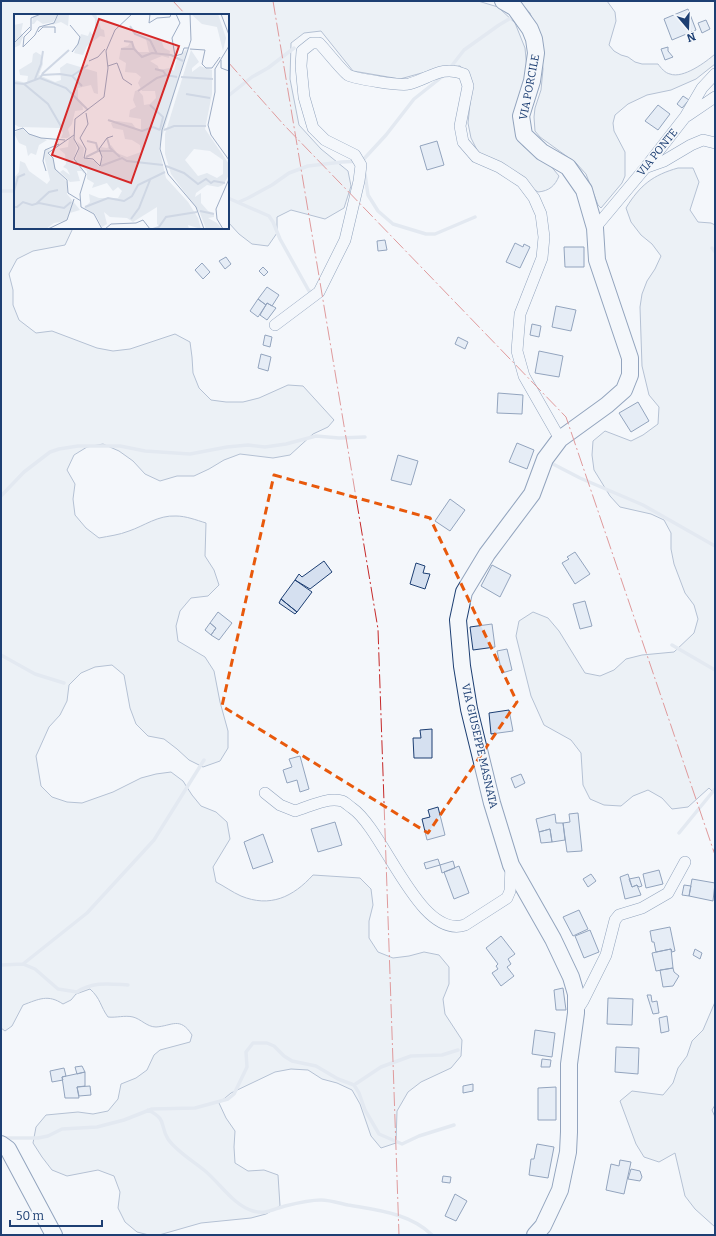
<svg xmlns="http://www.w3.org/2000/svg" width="716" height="1236" viewBox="0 0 716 1236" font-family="Bitter,serif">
<rect width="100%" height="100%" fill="#f4f7fb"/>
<path fill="#e3e9f0" stroke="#687fa3" d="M1 1H478L498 7 515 23 525 48 527 69 516 130 523 146 550 165 559 176C555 186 549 191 538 192L478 152 471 138 468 123 472 84 467 72 460 66H447L400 79 353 71 321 31 304 33 291 43 290 79 299 125 321 149 348 171 351 186 344 208 325 219 291 210 277 217V233L268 246 252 244 239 234 228 222V15H15V228H73L65 245 33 251 17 259 9 274 13 290V305L19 320 36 333 52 331 97 348 113 351 130 349 175 334 190 342 192 357 193 373 199 388 211 400 226 402H243L259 398 288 385 303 386 334 420 328 427 313 434 290 455 273 458 240 454 224 460 209 469 194 476H177L160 481 145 474 133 461 119 451 103 444 87 447 74 455 67 470 75 484 73 499 75 515 86 528 99 538C109 536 119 535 129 531 144 526 158 515 176 516 186 516 196 520 206 523L205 556 214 570 219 585 208 596 191 598 180 611 176 626 178 641 205 657 214 671 220 702 228 731V748L220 761 203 767 189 760 177 749 164 739 148 736 136 724 130 708 124 675 112 665 95 667 81 673 69 685 67 701 60 715 49 727 36 756 41 786 52 797 67 802 82 803 113 792 141 778 156 774 171 772 183 781 192 795 201 806 216 812 227 822 230 839 213 867 216 882C224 886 232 892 241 896 270 908 293 897 313 875L360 878 371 889 373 905 369 921V938L378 952 393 958 409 956 424 952 439 955 449 967V984L443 999 445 1014 462 1040 461 1056 451 1068 421 1082 408 1092 397 1111 396 1143 381 1148 371 1136 360 1104 352 1090 337 1083 322 1079 308 1070 291 1069 275 1072 231 1093 219 1103 226 1118 235 1131 234 1147 235 1163 248 1171 264 1170 278 1175 280 1206 266 1214 251 1218 201 1223 159 1235H149L137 1232 125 1222 118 1208 120 1192 114 1176 98 1170 67 1176 52 1170 42 1157 33 1143 36 1127 46 1115 78 1112 93 1114 108 1111 118 1099 121 1084 136 1078 147 1070 154 1055 160 1050 190 1042 192 1035C180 1016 172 1026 156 1027 147 1027 141 1019 133 1017 125 1015 116 1018 108 1017 100 1006 101 999 90 989L76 994 71 1000 63 1004C48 994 39 999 23 1005L12 1026 5 1031 1 1028Z
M519 1H607L615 12 616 21 609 45 614 51 621 55 628 57 635 62 642 64H658C661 68 665 73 670 74 683 79 706 62 715 54V64L696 79 671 90 647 95 628 104 615 115 613 123 614 131 625 152V176L622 183 601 208 598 205 586 174 576 163 540 137 535 131 534 117 535 108 541 90 543 69 540 41 530 13Z
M678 168H693L699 182 690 210 698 222 711 223 715 225V794L709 788 688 807 672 809 662 798 648 790 633 796 621 806 604 805 590 799 583 785 581 753 571 740 544 725 531 696 516 636 519 621 533 612 548 618 559 631 585 673 600 676 614 670 626 659 642 655 674 652 694 633 698 619 694 605 685 593 674 564 671 549V533L664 520 651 514 620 507 610 496 594 470 592 455 593 441 605 431 631 441 643 435 658 424 659 407 649 395 642 366 640 307 642 294 647 281 655 269 661 256 652 244 641 235 631 222 626 208C640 185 653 175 678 168Z
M715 1002V1105L712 1110 715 1117V1227L695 1209 685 1196 675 1153 659 1162 644 1157 636 1144 620 1101 632 1091 663 1095 673 1083 678 1068 687 1056 692 1041 703 1030Z"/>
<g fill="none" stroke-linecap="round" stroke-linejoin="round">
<path stroke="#cfd7e4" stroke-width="3.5" d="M450 68 464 50 499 25 516 15
M228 96 252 77 268 68 294 48
M365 174 368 195 378 211 393 224 426 234H435L475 217
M1 191H15
M228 198 269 216 273 222 280 239 309 291 314 292
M239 202 248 198 272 185 289 173 308 166 342 162 362 161 386 135 414 99 443 76
M712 248 715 252
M553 464 580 478 643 505 715 546
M1 496 24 472 50 452 59 449 78 446H120L145 451 190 454 227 447 248 445 265 447 286 444 316 436 339 438 365 437
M672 645 715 670
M1 655 35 674 64 683
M679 833 715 789
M23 964 35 969 58 989 77 992C93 981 111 984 128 985
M1 965 23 964 87 913 154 840 204 760
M354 1085 381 1067 411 1056 442 1055 458 1050
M148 1110C168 1120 159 1124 168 1139 176 1151 193 1161 204 1170 220 1183 233 1205 253 1211 266 1215 273 1209 285 1206 293 1204 312 1200 321 1200 329 1200 339 1203 348 1205 376 1210 410 1213 432 1235
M1 1138H38L48 1136 62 1129 97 1127 124 1120 152 1109 195 1108 228 1099 234 1094 247 1067 246 1052 253 1043H267L274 1046 284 1056 292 1061 316 1066 338 1079 354 1085 359 1093 365 1110 379 1134 402 1144 419 1136 454 1125"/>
</g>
<path fill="#d5e0f0" stroke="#1d3f73" d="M688 9 696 30 672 40 664 19Z
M706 20 710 29 702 33 698 23Z
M668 47V51L673 57 665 60 661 49Z
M683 96 689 100 682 108 677 104Z
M658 105 670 114 658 130 645 121Z
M437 141 444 165 427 170 420 146Z
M385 240 387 250 378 251 377 241Z
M515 243 523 247 524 244 530 247 520 268 506 262Z
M564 247H584V267H565Z
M226 257 231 264 225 269 219 261Z
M202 263 210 272 203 279 195 270Z
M263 267 268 272 264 276 259 271Z
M267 287 279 295 272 306 267 303 266 305 258 299Z
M258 299 266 305 258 317 250 311Z
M267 303 276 308 267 320 260 315Z
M556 306 576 310 571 331 552 327Z
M532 324 541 326 539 337 530 335Z
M265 335 272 337 270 347 263 345Z
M458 337 468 342 465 349 455 344Z
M539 351 563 356 559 377 535 373Z
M261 354 271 357 268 371 258 368Z
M498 393 523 395 522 414 497 413Z
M638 402 649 421 631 432 619 413Z
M517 443 534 450 527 469 509 462Z
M398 455 418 461 411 485 391 480Z
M450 499 465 510 450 531 435 521Z
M575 552 590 574 575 584 562 563 569 559 567 557Z
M324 561 332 572 310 589 295 580 299 574 302 577Z
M416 563 425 566 423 573 430 574 425 589 410 584Z
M492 565 511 575 500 597 481 586Z
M295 580 312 592 297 612 281 599Z
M281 599 297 612 295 614 279 603Z
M585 601 592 626 580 629 573 604Z
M218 612 232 623 219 640 211 635 216 628 210 623Z
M210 623 216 628 211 635 205 630Z
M492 624 495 647 473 650 470 627Z
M507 649 512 670 502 673 497 651Z
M509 710 513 731 491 734 489 713Z
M432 729V758H414L413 738H421L420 730Z
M300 756 309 789 300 792 297 780 287 783 283 770 292 767 289 759Z
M521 774 525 783 515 788 511 778Z
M438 807 445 835 427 840 422 819 430 817 428 810Z
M578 813 582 851 567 852 563 823 570 822 569 814Z
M555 814 556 823H563L565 840 552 842 550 829 539 832 536 819Z
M335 822 342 845 318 852 311 829Z
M550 829 552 842 541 843 539 832Z
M263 834 273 862 253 869 244 842Z
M438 859 440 865 426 869 424 863Z
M453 861 455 868 442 873 440 865Z
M459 866 469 893 454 899 444 872Z
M659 870 663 884 646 888 643 874Z
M591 874 596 881 588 887 583 879Z
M628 874 632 887 637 885 641 895 625 899 620 877Z
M639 877 642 886 639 887 637 885 632 887 629 879Z
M692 879 715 883 713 901 689 896Z
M684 885 691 886 689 896 682 895Z
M579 910 588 929 573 936 563 917Z
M670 927 675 951 672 952 671 949 656 952 654 942H652L650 931Z
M590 930 599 952 584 958 575 936Z
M501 936 515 954 508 959 511 964 507 967 514 976 501 986 492 973 498 969 496 966 498 964 486 948Z
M671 949 673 968 656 971 652 953Z
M695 949 702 953 700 959 693 955Z
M673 968 674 972 679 976 673 986 663 987 660 970Z
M563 988 566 1010H556L554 990Z
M647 995H651L652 1002 657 1001 659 1013 653 1014Z
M608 998 633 999 632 1025 607 1024Z
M667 1016 669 1031 661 1033 659 1018Z
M535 1030 555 1033 552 1057 532 1054Z
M616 1047 639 1048 638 1074 615 1072Z
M542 1059 551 1060 550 1067H541Z
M82 1066 85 1072 77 1074 75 1067Z
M64 1068 66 1076 62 1077 63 1080 52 1082 50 1071Z
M85 1072V1086L77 1087 79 1098H65L62 1077Z
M473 1084V1091L463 1093V1086Z
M90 1086 91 1095 79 1096 77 1087Z
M556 1087V1120H538V1088Z
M537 1144 554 1147 548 1178 529 1175 531 1159H534Z
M620 1160 631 1162 624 1194 606 1190 611 1164 619 1166Z
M631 1169 640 1171 642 1177 640 1181 628 1179Z
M443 1176 451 1177 450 1183 442 1182Z
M455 1194 467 1201 456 1221 445 1216Z"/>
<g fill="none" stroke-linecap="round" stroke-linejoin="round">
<defs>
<path id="street" d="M687 116 715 97
M647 167 664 161 691 145 703 140 715 143
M595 228 646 167 685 117 702 88 715 74
M275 325 319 292 345 240 359 181 361 165 355 155 325 140 313 128 304 97 301 66 302 51 312 43H319C325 49 343 72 348 75 356 79 400 86 409 84 430 78 442 65 464 74L468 86 460 126 463 142 476 157 499 167 522 182 534 198 541 214 544 237 542 258 520 314 517 351 524 376 560 439
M265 793 280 805 295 811C309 807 326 797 342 801 345 802 349 806 352 808 385 831 419 940 465 925L507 898 510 891 511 865
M576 1012 583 1001 606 955 615 920 619 915 642 908 668 893 685 862"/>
<path id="secondary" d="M503 1 515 8 530 29 534 39 536 53 532 81 521 116 524 135 542 152 568 167 584 190 595 228 597 260 630 358V375L624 390 607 405 560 439 545 459 532 494 487 554 464 592 458 620 462 666 469 709 492 803 511 865 553 939 571 977 576 994V1013L569 1064V1132L568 1152 560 1190 543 1226 535 1235
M1 1144 8 1149 54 1235"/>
</defs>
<use href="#street" stroke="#1d3f73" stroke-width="12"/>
<use href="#secondary" stroke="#1d3f73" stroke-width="18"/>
<use href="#street" stroke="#f4f7fb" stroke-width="11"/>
<use href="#secondary" stroke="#f4f7fb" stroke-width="16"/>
<path stroke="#c62828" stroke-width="1" stroke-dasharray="14 3 2 3" stroke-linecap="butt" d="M173 1 186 15
M273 1 378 629 399 1235
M228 62 284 125 566 417 715 855"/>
</g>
<path d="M0 0H716V1236H0ZM274 475 430 518 517 702 428 833 222 706Z" fill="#f4f7fb" fill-opacity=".55" fill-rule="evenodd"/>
<path fill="none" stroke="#e8590c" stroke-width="3" stroke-dasharray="8 5" stroke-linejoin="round" d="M274 475 430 518 517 702 428 833 222 706Z"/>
<g text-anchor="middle" stroke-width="3" stroke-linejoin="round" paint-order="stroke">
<g font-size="11" fill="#1d3f73" stroke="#f4f7fb">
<text transform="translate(529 87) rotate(-79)" y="4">VIA PORCILE</text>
<text transform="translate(657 152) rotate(-51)" y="4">VIA PONTE</text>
<text transform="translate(480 746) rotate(77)" y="4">VIA GIUSEPPE MASNATA</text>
</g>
</g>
<g transform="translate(14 14)">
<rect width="215" height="215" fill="#f4f7fb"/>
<path d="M36 0H44L39 8 29 10 23 6 20 10H18L19 2ZM45 0H55L54 12 47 8 38 11ZM77 0H82L87 15 90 16 91 23 86 22 73 32 69 41 60 39 67 20 74 22 76 17 78 20 81 19V5ZM177 0H204L212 24 209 37 203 13 188 10ZM9 9 7 19 9 22 6 31 0 34V11ZM132 25 147 26 150 34 156 37 155 44 148 42 136 47 144 52 145 56 156 54 160 57 163 44 173 35 145 134 152 164 174 188 184 204 187 215 174 211 175 215H147L143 210V193L119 208 113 204 96 203 90 198 93 210 88 213 81 200 70 194 76 188 75 180 85 184H104L108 177 104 173 99 177 93 169 78 174 80 169 73 165V157L61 147 65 135 63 127 70 134 69 144 81 147 85 153 89 144 85 137 87 133 93 134 97 131 103 139 113 143 127 138 126 131 118 126 111 125 109 116 99 114 97 109 103 107 118 109 123 116H127V105L115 103 116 96 122 93 119 86 121 77 124 76 129 82 130 91 136 90 142 84 141 77H128L124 69 127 63 122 59 111 58 112 49 105 45 107 34 114 32 117 27 124 38H135ZM177 36 185 48 178 54V58L186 52 198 56V80L191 115 215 150V161L209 171 204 173 193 171 182 179 181 183 187 179V189L194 197 200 199V203L194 204 203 209 208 215H192L186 199 157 160 151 140V120ZM180 135 196 137 209 146V160L203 164 193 159 184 162 171 146ZM22 38 27 41 29 50 25 61 41 68 47 66 46 54 53 49 83 58 84 80 80 79 77 71 64 74V86L68 89 69 96 61 97 58 110 54 115 56 122 53 124H47L49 119 46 114 5 113 0 110V66L13 69 14 62 6 61 5 56 18 48 19 40ZM8 114 13 119 33 126 25 131 22 141 17 139 14 142 12 132 5 129 0 119ZM59 123 63 134 59 147 69 156 71 161 68 157H63L66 167 56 168 46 158 49 156 56 161 53 155 49 153 52 150 51 140 45 135 38 136 54 133 55 125ZM36 135 34 140 39 145 42 156 53 168V180L66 196 56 199 52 207 40 209 32 215H0V164L5 158 6 147 11 149 15 157 33 170 36 166 30 142 31 136Z" fill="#e3e9f0" fill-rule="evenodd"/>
<path fill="none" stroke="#cfd7e4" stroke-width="2" d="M116 12 121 20 136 26 143 40M110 27 118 28 120 35 128 43 138 39 157 41 169 47M107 35H120M141 55 149 57 152 61M28 60 55 36M58 62 68 72M167 63 199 65M26 64 28 61 46 60 58 62 74 51M21 65 27 50 29 37M0 69 10 70 34 90 48 114M10 70 26 64 52 74 74 96M124 77 143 64 152 61 163 63M172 80 196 84M136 91 149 103 146 116M94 106 128 117 139 113 146 116M150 116 160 112H192M93 124 96 134 106 143M73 127 82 129 84 136M72 143 84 137H99M87 152 108 144 113 147 149 151M152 152 170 159 184 170 192 165 197 169 200 167 211 169M0 177 4 163 11 160M22 190 35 178 44 176M0 193H3L9 188 18 191 25 189 50 194 57 188M71 193 94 184 110 187 118 182 124 171 151 158M186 197 200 200M117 205 125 194 136 166M139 215 145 213 152 203 183 198"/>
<path fill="none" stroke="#9eadc5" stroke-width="1" d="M27 0 17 4V16L10 23 9 33 21 21 25 13 40 9 44 0M136 0 135 9 143 4 156 3 157 0M162 0 166 9 158 24 161 42 168 40 170 34H174M176 0 177 26 148 116 146 135 154 160 182 193 190 215M207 0 215 21M56 11 66 23 64 30 58 38M24 18 29 13H41V19M0 29 16 13M215 32 201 55V78L194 111 197 121 215 146M176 35 191 36 188 50 192 54H198L206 43M207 46V54L215 57M75 47 84 43 91 35M94 52 103 49 109 65 118 71M72 99 74 110 66 124 72 135 70 144 79 145 86 152 88 143 85 135 93 124 99 122M0 117 9 114 15 120 27 124 51 126M60 121 34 139 39 144 41 155 53 166 54 179 67 187M32 157 29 147 31 136 45 130M34 215 53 206 60 185M88 215 80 200 67 193 66 180 72 160 60 145 65 134 60 125 61 105 90 83 94 54 92 37 101 16 118 0M91 215 97 210 122 209 129 206 136 215M209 215 203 205 202 195 215 165"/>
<path fill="#d62828" fill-opacity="0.15" stroke="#d62828" stroke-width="2" d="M85 5 165 32 117 169 38 141Z"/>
<rect width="215" height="215" fill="none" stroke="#1d3f73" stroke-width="2"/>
</g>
<rect width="716" height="1236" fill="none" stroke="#1d3f73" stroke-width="4"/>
<g transform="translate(688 28) rotate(161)" stroke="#f4f7fb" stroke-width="3" paint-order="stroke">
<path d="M0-3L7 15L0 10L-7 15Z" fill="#1d3f73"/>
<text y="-6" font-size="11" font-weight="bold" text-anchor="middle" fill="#1d3f73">N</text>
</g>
<path d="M10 1220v6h92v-6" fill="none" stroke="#1d3f73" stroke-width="2"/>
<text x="16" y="1220" font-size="12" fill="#1d3f73" stroke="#f4f7fb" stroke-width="3" paint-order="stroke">50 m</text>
</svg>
